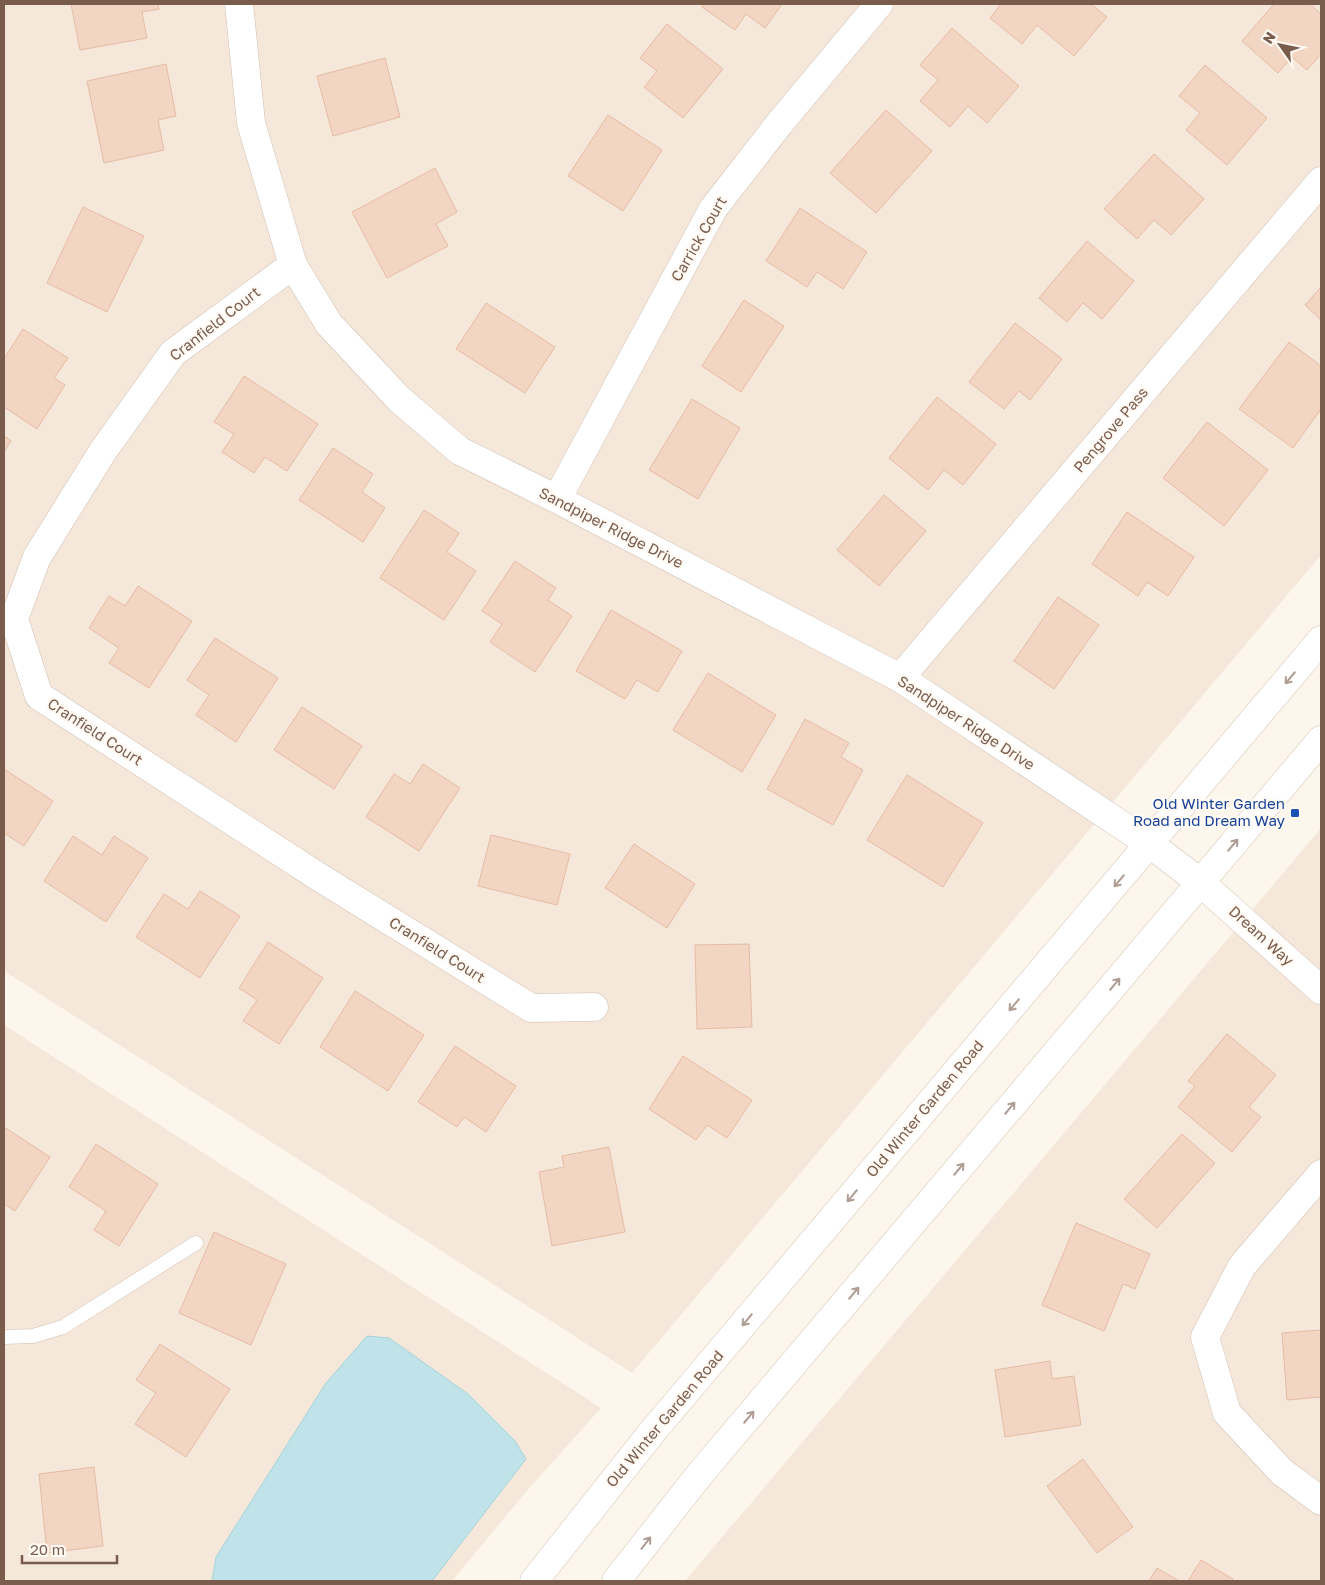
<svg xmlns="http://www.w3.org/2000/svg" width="1325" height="1585" viewBox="0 0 1325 1585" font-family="'Golos Text',sans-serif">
<rect width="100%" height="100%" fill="#fdf6ec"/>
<path fill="#f5e8da" d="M4 4H1321V555L632 1373 4 971Z
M1321 828V1581H685L1070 1126Z
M4 1025 601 1408 525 1493 452 1581H4Z"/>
<path fill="#bfe3e8" stroke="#a5d3da" d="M367 1336 389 1338 468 1394 515 1441 526 1459 432 1581H212L216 1557 326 1383Z"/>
<path fill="#f3d5c3" stroke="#e6bba3" d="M71 4H158L159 9 142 12 147 38 80 50Z
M704 4H782L765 28 746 14 735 30 702 7Z
M1001 4H1091L1107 17 1074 56 1037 25 1022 44 990 18Z
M1274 4H1310L1321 14V54L1307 70 1292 57 1278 73 1242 41Z
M667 24 723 69 683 118 644 87 657 71 640 58Z
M952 28 1019 86 987 123 968 106 950 127 920 101 938 80 920 65Z
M385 58 400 117 333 136 317 76Z
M166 64 176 116 158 120 164 150 104 163 87 81Z
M1205 65 1267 118 1227 165 1186 130 1200 113 1179 96Z
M886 110 932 151 876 213 830 173Z
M608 115 662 150 623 211 568 176Z
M1154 154 1204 199 1171 235 1154 220 1137 239 1104 209Z
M435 168 457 212 436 224 448 246 387 278 352 212Z
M83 207 144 236 107 312 47 283Z
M800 208 867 252 843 289 817 272 807 287 766 261Z
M1087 241 1134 281 1102 319 1083 303 1067 322 1039 298Z
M1321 287V320L1305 305Z
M744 300 784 326 741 392 702 366Z
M486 303 555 347 525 393 456 349Z
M1015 323 1062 359 1030 400 1019 391 1004 409 969 382Z
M23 329 68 358 54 378 65 385 37 429 4 407V359Z
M1289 342 1321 366V409L1293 448 1239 409Z
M244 376 318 424 287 471 265 457 254 473 222 452 234 434 214 422Z
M937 397 996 444 963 485 944 470 928 490 889 458Z
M692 399 740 428 698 499 649 470Z
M1207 422 1268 470 1224 526 1163 478Z
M4 436 11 441 4 452Z
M333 448 373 474 362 492 385 508 363 542 299 500Z
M884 495 926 531 879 586 837 550Z
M424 510 459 533 447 552 476 571 444 620 380 578Z
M1127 512 1194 557 1168 596 1147 582 1138 596 1092 564Z
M515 561 556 588 548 600 572 616 535 672 490 642 502 624 482 611Z
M138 586 192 621 149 688 109 663 119 648 89 628 109 596 125 606Z
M1058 597 1099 625 1054 689 1014 661Z
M611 610 682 651 658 692 637 680 625 699 576 671Z
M215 638 278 678 236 742 196 715 209 695 187 680Z
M708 673 776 715 742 772 673 730Z
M302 707 362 746 334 789 274 750Z
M805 719 849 743 841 757 863 770 833 825 767 789Z
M423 764 460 788 419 851 366 817 394 774 410 784Z
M4 769 53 801 24 846 4 833Z
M907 775 983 823 943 887 867 840Z
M491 835 570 854 557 905 478 886Z
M73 836 102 855 114 836 148 858 106 922 44 881Z
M634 844 695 884 667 928 605 888Z
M200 891 240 916 200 978 136 937 164 894 188 909Z
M268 942 323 978 279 1044 243 1021 257 1000 239 988Z
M749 944 752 1027 697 1029 695 945Z
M355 991 424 1035 388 1091 320 1047Z
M1227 1034 1276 1075 1249 1107 1261 1117 1232 1152 1178 1107 1195 1086 1188 1081Z
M455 1046 516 1086 486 1132 464 1117 457 1127 418 1102Z
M683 1056 752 1100 727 1138 707 1125 696 1140 649 1109Z
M4 1127 50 1157 15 1211 4 1204Z
M1182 1134 1215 1163 1157 1228 1124 1199Z
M96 1144 158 1184 119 1246 94 1230 106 1211 69 1187Z
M609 1147 625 1232 552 1246 539 1172 564 1167 562 1156Z
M1076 1223 1150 1254 1135 1289 1123 1284 1104 1331 1042 1305Z
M214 1232 286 1264 251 1345 179 1313Z
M1321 1330V1397L1287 1400 1282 1333Z
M160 1344 230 1389 186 1457 135 1424 156 1393 136 1380Z
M1050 1361 1052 1379 1074 1376 1081 1425 1005 1437 995 1370Z
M1083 1459 1133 1527 1097 1553 1047 1486Z
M94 1467 103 1546 47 1553 39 1474Z
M1201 1560 1233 1579 1231 1581H1188Z
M1157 1568 1179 1581H1149Z"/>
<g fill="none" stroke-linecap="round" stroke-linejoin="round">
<defs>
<path id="lane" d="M4 1337 33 1336 63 1327 196 1243"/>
<path id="street" d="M239 4 251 123 293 265 329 324 399 399 460 451 557 499 900 678 1150 844 1201 883 1321 990
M293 265 173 353 103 451 37 557 14 619 39 696 319 877 531 1008 594 1007
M557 499 713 209 779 124 879 4
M900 678 1321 181
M1321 1174 1242 1266 1205 1337 1227 1413 1282 1472 1321 1501"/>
<path id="secondary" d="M534 1581 653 1431 1321 640
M616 1581 700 1474 1321 740"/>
</defs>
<use href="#lane" stroke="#d1beb0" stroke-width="15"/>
<use href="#street" stroke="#d1beb0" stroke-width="29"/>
<use href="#secondary" stroke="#d6c0b0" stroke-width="29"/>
<use href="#lane" stroke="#fff" stroke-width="14"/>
<use href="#street" stroke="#fff" stroke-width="28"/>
<use href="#secondary" stroke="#fff" stroke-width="28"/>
</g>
<defs><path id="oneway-shaft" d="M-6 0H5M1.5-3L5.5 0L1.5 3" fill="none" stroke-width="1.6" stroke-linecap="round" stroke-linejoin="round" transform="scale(1.25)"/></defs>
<g stroke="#af9d94">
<use href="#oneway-shaft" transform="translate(1290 678) rotate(130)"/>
<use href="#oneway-shaft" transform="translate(1233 845) rotate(-50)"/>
<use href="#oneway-shaft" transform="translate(1119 881) rotate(130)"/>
<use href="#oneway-shaft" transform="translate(1115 984) rotate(-50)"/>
<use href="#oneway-shaft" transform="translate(1014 1005) rotate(130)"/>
<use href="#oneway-shaft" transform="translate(1010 1108) rotate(-50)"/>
<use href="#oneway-shaft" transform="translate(959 1169) rotate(-50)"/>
<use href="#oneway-shaft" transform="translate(852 1196) rotate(130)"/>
<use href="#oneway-shaft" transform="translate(854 1293) rotate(-50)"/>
<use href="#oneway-shaft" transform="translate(747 1320) rotate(130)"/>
<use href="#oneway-shaft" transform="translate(749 1417) rotate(-50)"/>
<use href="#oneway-shaft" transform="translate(646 1543) rotate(-52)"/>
</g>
<rect fill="#1a4fb4" stroke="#fffaf3" stroke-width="2" x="1290" y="808" width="10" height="10" rx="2.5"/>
<g text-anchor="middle" stroke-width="4.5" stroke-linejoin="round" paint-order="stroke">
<g font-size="15" fill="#7a5c4d" stroke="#fffaf3">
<text transform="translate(699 239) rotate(-60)" y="5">Carrick Court</text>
<text transform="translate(215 324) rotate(-38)" y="5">Cranfield Court</text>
<text transform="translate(1111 430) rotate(-50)" y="5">Pengrove Pass</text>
<text transform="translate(611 528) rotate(27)" y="5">Sandpiper Ridge Drive</text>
<text transform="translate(966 723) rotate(33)" y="5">Sandpiper Ridge Drive</text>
<text transform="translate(95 732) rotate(33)" y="5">Cranfield Court</text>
<text transform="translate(1261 936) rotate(42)" y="5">Dream Way</text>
<text transform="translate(437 950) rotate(32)" y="5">Cranfield Court</text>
<text transform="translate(925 1109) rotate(-50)" y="5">Old Winter Garden Road</text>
<text transform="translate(665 1419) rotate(-50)" y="5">Old Winter Garden Road</text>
</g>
<g font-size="15" fill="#164399" stroke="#fffaf3" text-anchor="end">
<text x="1285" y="809">Old Winter Garden<tspan x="1285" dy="17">Road and Dream Way</tspan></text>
</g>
</g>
<rect width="1325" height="1585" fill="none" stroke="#7a5c4d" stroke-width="10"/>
<g transform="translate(1280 45) rotate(303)" stroke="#fffaf3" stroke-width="4" paint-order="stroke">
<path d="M0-4L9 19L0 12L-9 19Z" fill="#7a5c4d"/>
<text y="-8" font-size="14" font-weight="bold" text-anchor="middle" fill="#7a5c4d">N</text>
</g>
<path d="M22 1555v8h95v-8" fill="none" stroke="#7a5c4d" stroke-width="2.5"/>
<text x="30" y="1555" font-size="15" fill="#7a5c4d" stroke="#fffaf3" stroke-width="4" paint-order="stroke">20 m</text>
</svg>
